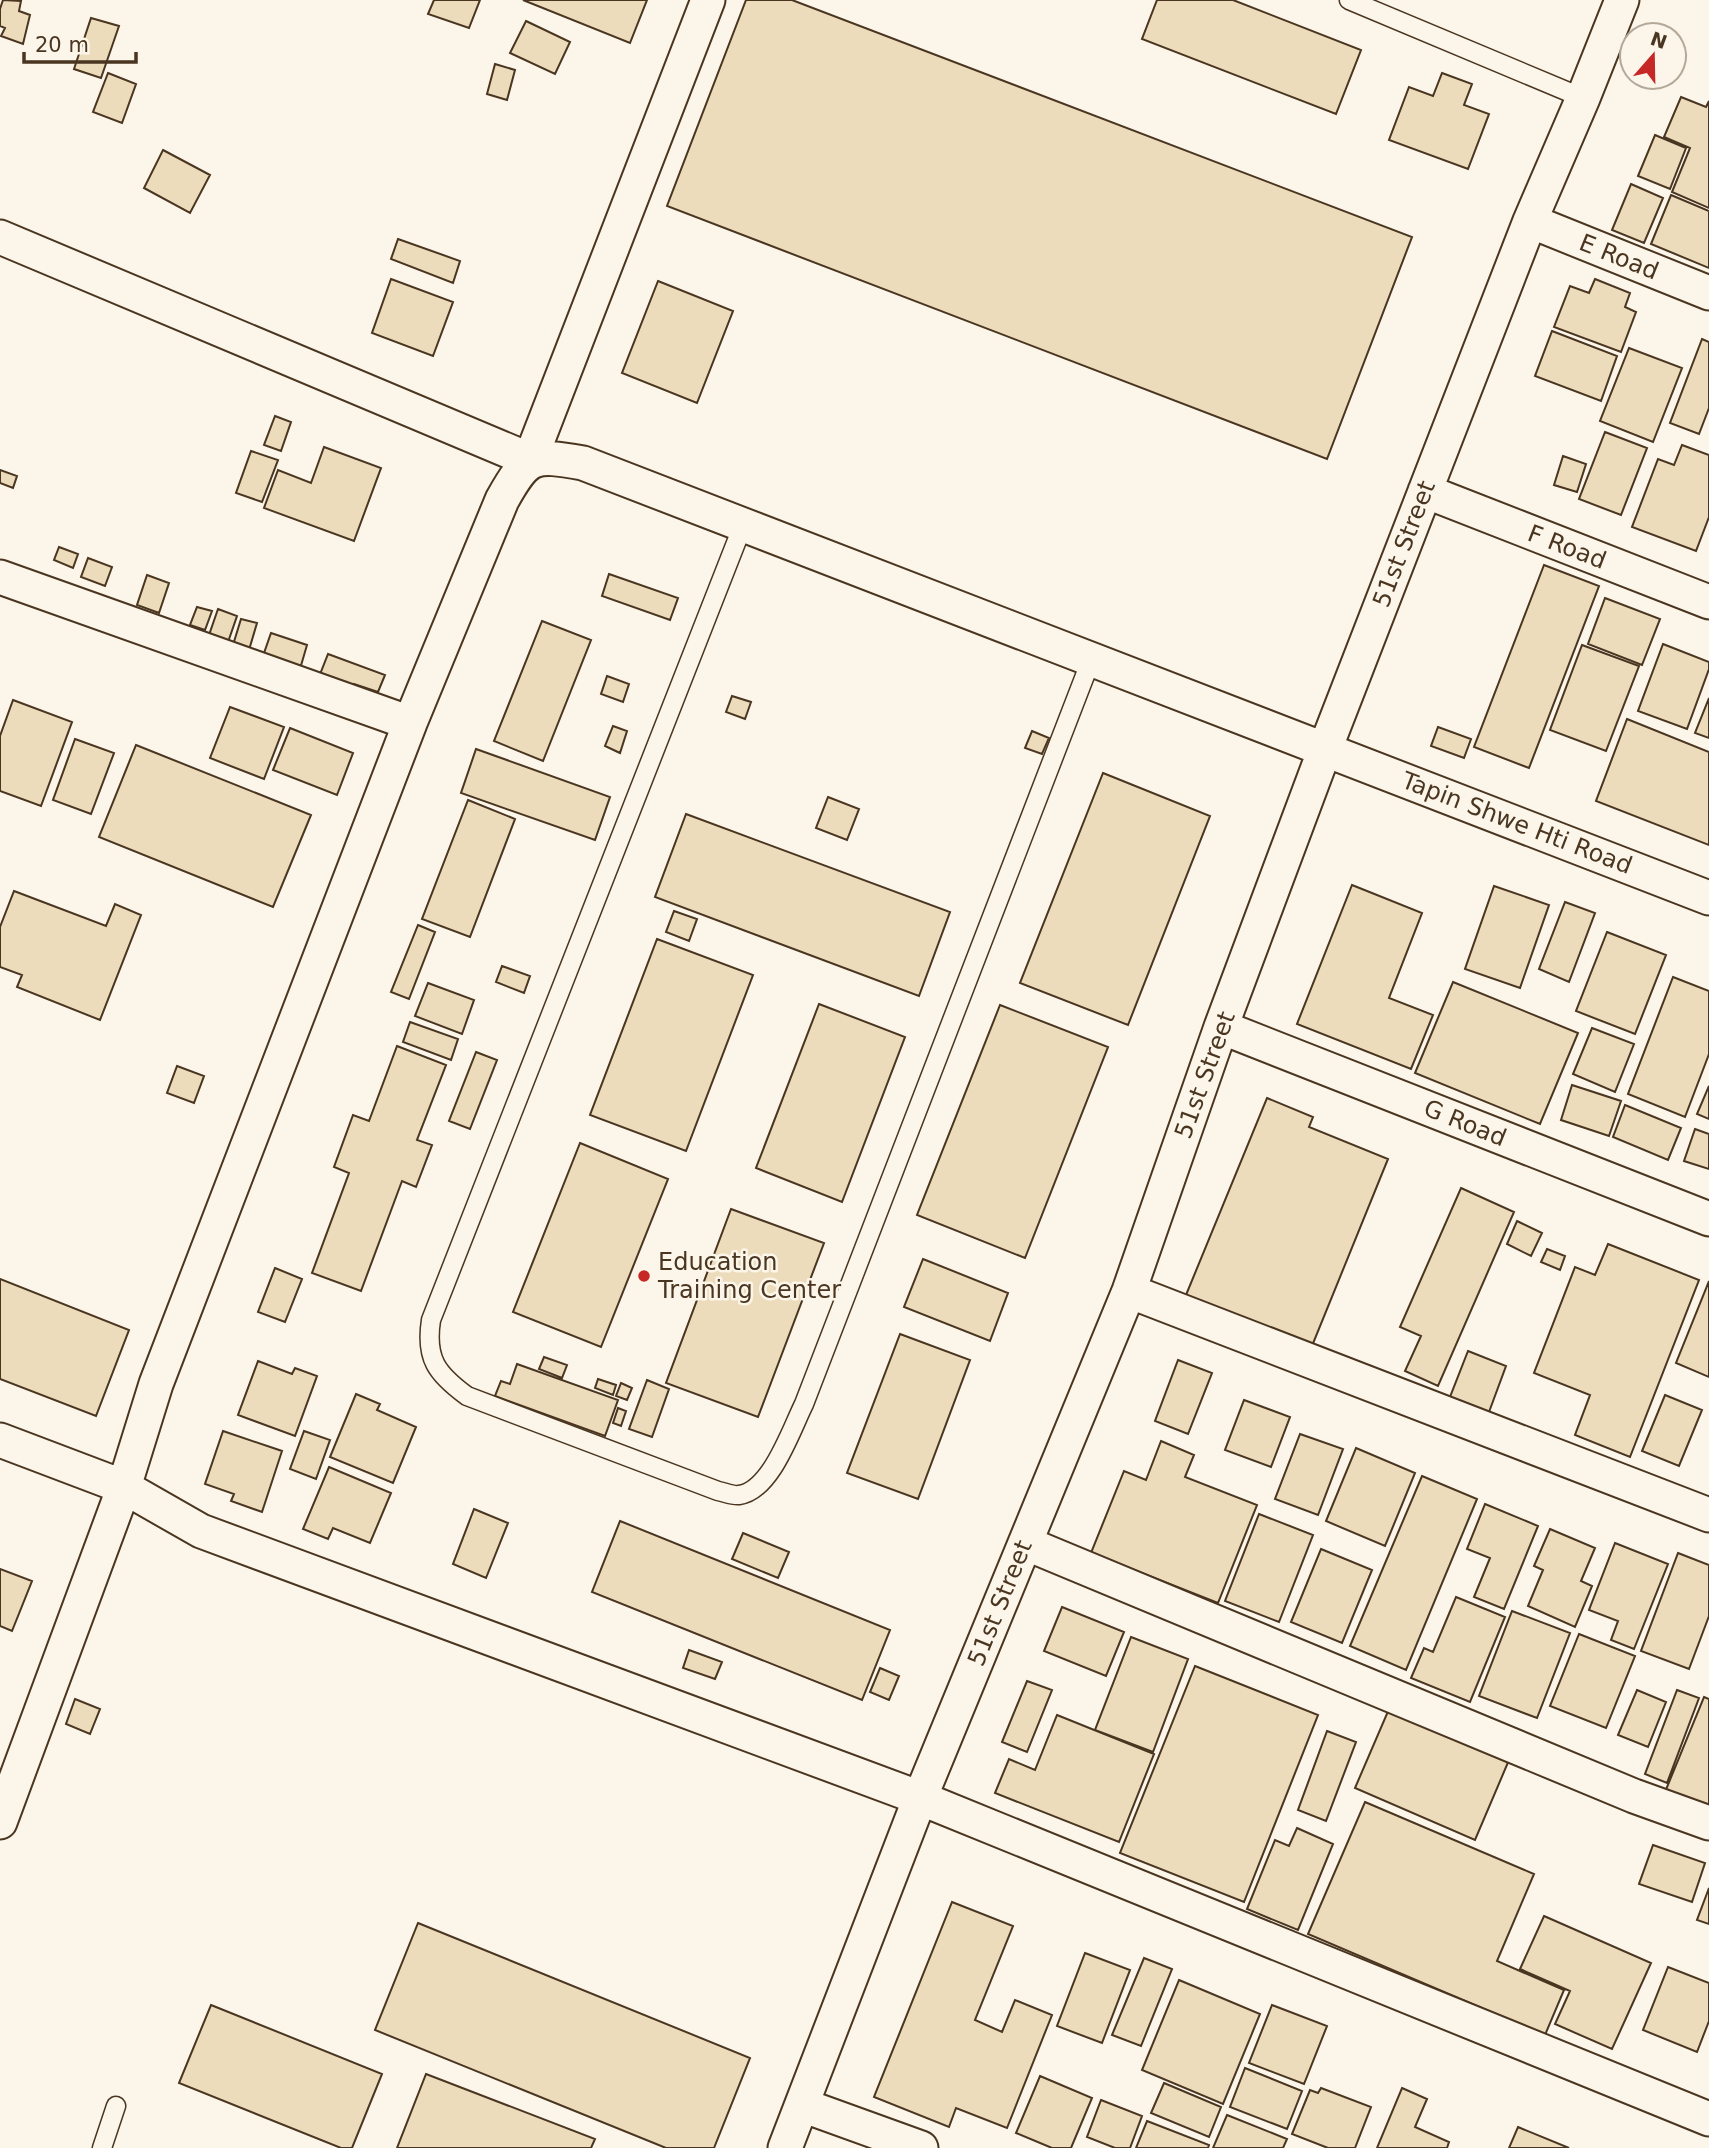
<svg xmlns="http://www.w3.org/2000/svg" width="1709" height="2148" viewBox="0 0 1709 2148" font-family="'DejaVu Sans',sans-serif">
<rect width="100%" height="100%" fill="#fbf6e9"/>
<path fill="#ecdcbc" stroke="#4a3520" stroke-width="2" d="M3 0 21 1 19 11 30 15 23 44 1 36 5 28 0 26V9Z
M434 0H480L469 28 428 14Z
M523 0H647L630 43Z
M746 0H792L1412 237 1327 459 667 206Z
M1157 0H1233L1361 50 1336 114 1142 39Z
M91 18 119 26 101 78 74 69Z
M526 21 570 42 555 74 510 53Z
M495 64 515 70 507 100 487 94Z
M108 73 136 84 122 123 93 112Z
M1442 73 1472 84 1464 105 1489 114 1468 169 1389 140 1409 87 1433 96Z
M1681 97 1706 107 1709 101V208L1672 192 1690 148 1664 137Z
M1655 135 1686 148 1670 189 1638 176Z
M163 150 210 175 190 213 144 188Z
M1631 184 1663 198 1644 243 1612 230Z
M1671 195 1709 211V268L1651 244Z
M398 239 460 261 453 283 391 259Z
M391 279 453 302 433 356 372 333Z
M1595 279 1630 293 1625 307 1636 312 1621 352 1554 327 1570 286 1589 293Z
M658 281 733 311 697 403 622 373Z
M1552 331 1617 356 1601 401 1535 376Z
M1702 339 1709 342V408L1699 434 1670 423Z
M1629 348 1682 368 1653 442 1600 421Z
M275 416 291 422 281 451 264 445Z
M1605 432 1647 448 1621 515 1579 499Z
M1682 445 1709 455V517L1696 551 1632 527 1658 459 1674 465Z
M324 447 381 468 354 541 264 508 278 470 311 483Z
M251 451 278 460 262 502 236 493Z
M1563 456 1586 464 1577 492 1554 485Z
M0 470 17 476 13 488 0 483Z
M59 547 78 554 73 568 54 560Z
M88 558 112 567 105 586 81 577Z
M1544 565 1599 586 1529 768 1474 747Z
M609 574 678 598 670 620 602 596Z
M147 575 169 583 159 613 137 605Z
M1605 598 1660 619 1642 665 1588 644Z
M197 607 212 611 205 630 190 625Z
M218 609 237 616 227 645 208 638Z
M241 619 257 623 249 650 233 645Z
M542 621 591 640 543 761 494 741Z
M271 633 307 645 300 669 263 656Z
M1663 644 1709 662V669L1687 729 1638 711Z
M1582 645 1639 666 1606 751 1550 730Z
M328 654 385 675 378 692 354 684 350 695 317 682Z
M607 676 629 684 623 702 601 694Z
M732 696 751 702 745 719 726 712Z
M1709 698V738L1695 733Z
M13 700 72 722 41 806 0 791V736Z
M230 707 284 727 264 779 210 758Z
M1627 719 1709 752V845L1596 801Z
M613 726 627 731 620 753 605 746Z
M1438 727 1471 739 1464 758 1431 746Z
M290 728 353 753 337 795 273 770Z
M1032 731 1049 738 1042 754 1025 748Z
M75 739 114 753 91 814 53 800Z
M136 745 311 815 273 907 99 837Z
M476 749 610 797 595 840 461 793Z
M1103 773 1210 816 1128 1025 1020 983Z
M828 797 859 809 847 840 816 828Z
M468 800 515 819 470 937 422 919Z
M686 814 950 912 919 996 655 897Z
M1352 885 1422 913 1389 998 1433 1015 1411 1069 1297 1024Z
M1494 886 1549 905 1520 988 1465 969Z
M14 891 106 926 115 904 141 915 100 1020 17 987 22 975 0 967V927Z
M1565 902 1595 913 1569 982 1539 969Z
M674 911 697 919 689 941 666 932Z
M418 925 435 932 409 999 391 992Z
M1607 932 1666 955 1635 1034 1576 1011Z
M657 939 753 975 686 1151 590 1115Z
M502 966 530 976 524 993 496 982Z
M1673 977 1709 991V1054L1685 1117 1628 1094Z
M1453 982 1578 1033 1540 1124 1415 1073Z
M428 983 474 1000 462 1034 415 1016Z
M819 1004 905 1037 842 1202 756 1168Z
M1000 1005 1108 1047 1025 1258 917 1215Z
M410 1022 458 1039 451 1060 403 1042Z
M1592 1028 1634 1044 1615 1092 1573 1074Z
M397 1046 446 1065 417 1140 432 1145 416 1187 402 1181 361 1291 312 1273 349 1173 334 1167 353 1115 369 1121Z
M476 1052 497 1060 470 1129 449 1121Z
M177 1066 204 1076 194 1103 167 1093Z
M1572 1085 1621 1101 1609 1136 1561 1120Z
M1709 1086V1119L1697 1114Z
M1267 1098 1313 1117 1309 1127 1388 1159 1312 1346 1186 1295Z
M1625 1105 1681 1128 1668 1160 1613 1137Z
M1695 1129 1709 1134V1169L1684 1161Z
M580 1143 668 1179 601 1347 513 1312Z
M1461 1188 1514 1212 1438 1386 1405 1371 1421 1336 1400 1327Z
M731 1209 824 1243 758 1417 666 1383Z
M1517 1221 1542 1233 1531 1256 1507 1244Z
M1608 1244 1699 1280 1630 1457 1575 1435 1590 1395 1534 1373 1575 1267 1595 1275Z
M1547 1249 1565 1256 1560 1270 1541 1262Z
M923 1259 1008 1293 990 1341 904 1307Z
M275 1268 302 1279 285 1322 258 1312Z
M0 1279 129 1330 96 1416 0 1379Z
M1709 1281V1377L1676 1363Z
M900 1334 970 1360 918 1499 847 1473Z
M1468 1351 1506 1366 1489 1412 1450 1397Z
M544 1357 567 1365 562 1378 539 1369Z
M1178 1360 1212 1373 1188 1434 1155 1421Z
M258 1361 292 1374 295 1368 317 1376 295 1436 238 1415Z
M517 1364 618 1400 605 1436 495 1396 501 1381 510 1384Z
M598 1379 616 1385 613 1395 595 1388Z
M647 1380 669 1389 652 1437 629 1429Z
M621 1383 632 1388 627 1400 616 1396Z
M356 1394 380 1404 377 1410 416 1427 393 1483 330 1457Z
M1665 1395 1702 1410 1679 1466 1642 1451Z
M1244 1400 1290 1417 1271 1467 1225 1450Z
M618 1408 626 1411 621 1426 613 1423Z
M223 1431 282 1451 262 1512 231 1501 234 1494 205 1484Z
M304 1431 330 1440 316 1479 290 1469Z
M1300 1434 1343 1449 1318 1515 1275 1499Z
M1161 1441 1194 1455 1185 1477 1257 1505 1218 1603 1091 1553 1124 1471 1146 1480Z
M1356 1448 1415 1473 1385 1546 1326 1521Z
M329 1467 391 1493 370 1543 333 1528 328 1539 303 1529Z
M1422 1476 1477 1499 1406 1670 1350 1646Z
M1485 1504 1538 1526 1504 1609 1474 1597 1490 1558 1467 1549Z
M474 1509 508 1523 486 1578 453 1564Z
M1259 1514 1313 1535 1279 1622 1225 1601Z
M620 1521 890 1630 862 1700 592 1592Z
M1550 1529 1595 1548 1581 1581 1592 1586 1575 1627 1528 1606 1543 1570 1534 1566Z
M743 1533 789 1552 778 1578 732 1559Z
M1615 1543 1668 1564 1634 1649 1611 1640 1618 1621 1589 1610Z
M1321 1549 1372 1570 1342 1643 1291 1622Z
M1678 1553 1709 1565V1616L1689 1669 1641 1651Z
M0 1569 32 1581 12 1631 0 1626Z
M1456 1597 1505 1617 1470 1702 1411 1678 1424 1648 1433 1652Z
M1062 1607 1124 1632 1106 1676 1044 1651Z
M1512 1611 1570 1633 1537 1718 1479 1696Z
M1579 1634 1635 1656 1606 1728 1550 1706Z
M1131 1637 1188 1659 1153 1752 1095 1730Z
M689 1650 722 1662 715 1679 683 1668Z
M1195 1666 1318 1715 1244 1902 1120 1853Z
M880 1668 899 1676 889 1700 870 1692Z
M1027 1681 1052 1690 1027 1752 1002 1742Z
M1637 1690 1666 1702 1648 1747 1618 1735Z
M1677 1690 1699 1698 1667 1783 1645 1774Z
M1704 1697 1709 1699V1809L1665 1792Z
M75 1699 100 1709 90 1734 66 1724Z
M1392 1702 1512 1753 1475 1840 1355 1788Z
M1057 1715 1154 1754 1119 1842 995 1793 1009 1759 1035 1770Z
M1327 1731 1356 1742 1326 1821 1298 1810Z
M1365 1802 1534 1874 1497 1961 1564 1990 1545 2035 1308 1934Z
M1297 1828 1333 1844 1298 1930 1247 1909 1275 1840 1289 1846Z
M1653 1845 1705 1863 1692 1902 1639 1884Z
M1709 1888V1924L1697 1920Z
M952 1902 1013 1926 975 2020 1002 2032 1015 2000 1052 2015 1007 2128 956 2108 949 2127 874 2097Z
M1544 1916 1651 1963 1612 2049 1555 2024 1570 1991 1520 1969Z
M418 1923 750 2058 714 2148H666L375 2030Z
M1085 1953 1130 1970 1102 2043 1057 2026Z
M1144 1958 1172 1969 1141 2046 1112 2035Z
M1668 1967 1709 1983V2021L1697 2052 1643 2030Z
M1179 1980 1260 2014 1223 2104 1142 2070Z
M211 2005 382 2074 352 2148H341L179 2083Z
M1272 2005 1327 2026 1304 2084 1249 2063Z
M1245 2068 1302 2091 1287 2129 1230 2107Z
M426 2074 595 2139 591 2148H397Z
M1040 2076 1092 2098 1071 2148H1052L1016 2133Z
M1164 2083 1221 2107 1209 2137 1151 2113Z
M1321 2088 1371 2107 1355 2148H1328L1292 2134 1310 2090 1318 2093Z
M1402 2088 1427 2099 1415 2127 1449 2142 1447 2148H1377Z
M1101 2100 1142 2116 1130 2148H1115L1087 2137Z
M1227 2115 1287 2139 1283 2148H1213Z
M1147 2121 1209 2145 1208 2148H1136Z
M1518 2127 1569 2148H1509Z"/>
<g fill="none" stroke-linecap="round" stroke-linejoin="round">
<defs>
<path id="lane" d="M1349 0 1583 98
M743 525 431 1320C425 1359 437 1374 467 1396L718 1491C724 1492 733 1496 739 1495 771 1491 791 1430 804 1404L1091 660
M102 2148 116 2106"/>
<path id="street" d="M1530 221 1709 293
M0 237 530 460 708 0
M1425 491 1709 602
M0 577 410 723
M1709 898 583 463C533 454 527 455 502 500L410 723 156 1384 124 1487 201 1531 920 1798 1709 2119
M1221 1027 1709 1219
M1129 1291 1709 1515
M0 1440 124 1487 0 1822
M1025 1543 1634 1796 1709 1823
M802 2105 921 2148
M785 2148 920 1798 1129 1291 1221 1027 1325 749 1530 221 1583 98 1622 0"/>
</defs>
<use href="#lane" stroke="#4a3520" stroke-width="21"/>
<use href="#street" stroke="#4a3520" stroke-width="37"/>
<use href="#lane" stroke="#fbf6e9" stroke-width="18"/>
<use href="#street" stroke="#fbf6e9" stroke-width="33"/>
</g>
<circle fill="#c62828" stroke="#fbf6e9" stroke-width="2.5" cx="644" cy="1276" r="7"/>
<g text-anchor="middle" stroke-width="5" stroke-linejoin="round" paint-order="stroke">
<g font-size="24" fill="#4a3520" stroke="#fbf6e9">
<text transform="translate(1619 257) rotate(22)" y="8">E Road</text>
<text transform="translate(1404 544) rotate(-69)" y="8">51st Street</text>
<text transform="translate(1567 547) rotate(21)" y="8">F Road</text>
<text transform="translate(1517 823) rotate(21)" y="8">Tapin Shwe Hti Road</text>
<text transform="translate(1205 1075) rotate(-70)" y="8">51st Street</text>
<text transform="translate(1465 1123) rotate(22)" y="8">G Road</text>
<text transform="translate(1000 1603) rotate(-68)" y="8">51st Street</text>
</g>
<g font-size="24" fill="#4a3520" stroke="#fbf6e9" text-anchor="start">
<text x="658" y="1270">Education<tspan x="658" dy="28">Training Center</tspan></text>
</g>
</g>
<g transform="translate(1653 56) rotate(20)"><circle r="33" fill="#fbf6e9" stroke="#b4a999" stroke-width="2"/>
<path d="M0-5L12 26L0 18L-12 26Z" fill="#c62828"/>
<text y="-10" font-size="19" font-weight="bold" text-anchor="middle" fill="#4a3520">N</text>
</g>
<path d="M24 52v10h112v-10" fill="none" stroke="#4a3520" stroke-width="3.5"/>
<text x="35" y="52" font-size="21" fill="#4a3520" stroke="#fbf6e9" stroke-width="5" paint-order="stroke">20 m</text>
</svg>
